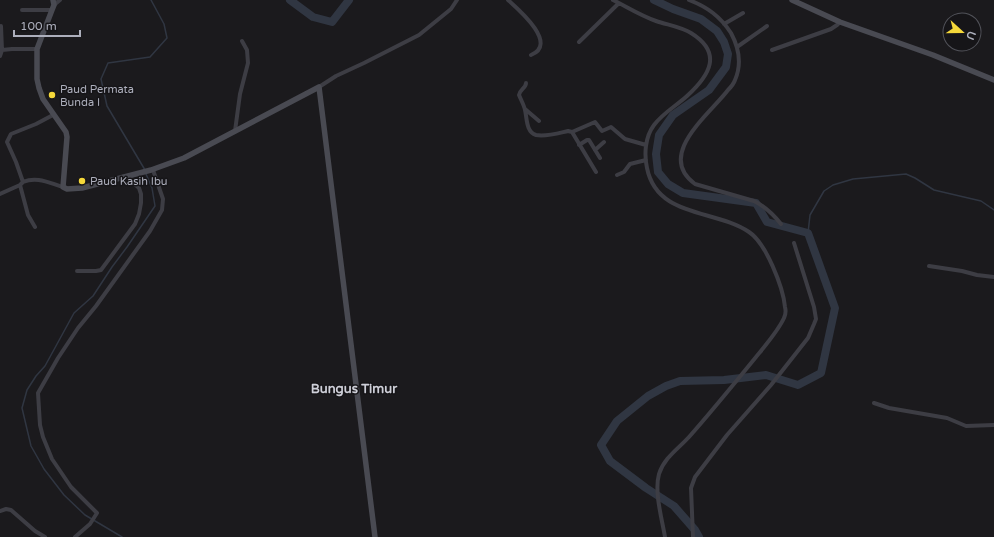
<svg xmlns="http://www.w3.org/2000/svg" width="994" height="537" viewBox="0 0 994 537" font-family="'Varela Round',sans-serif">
<rect width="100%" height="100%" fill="#1b1a1d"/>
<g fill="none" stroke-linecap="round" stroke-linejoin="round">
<path stroke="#303642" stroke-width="1.5" d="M145 170 107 106 101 79 108 63 150 57 167 38 164 24 151 0
M808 233 810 215 824 191 833 185 853 179 906 174 915 178 934 190 981 201 994 210
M122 537 85 515 64 495 44 469 31 446 22 408 27 390 36 376 45 366 74 313 93 296 112 267 127 247 155 206 152 188 146 174"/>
<path stroke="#303642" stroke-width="8" d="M290 0 313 17 332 22 349 0
M654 0 673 9 701 19 717 31 724 42 728 54 726 67 709 90 673 115 659 135 656 154 658 172 668 184 683 193 756 203 767 222 808 233 835 308 821 373 798 385 766 375 724 380 680 381 666 386 648 396 617 421 601 445 610 461 646 488 674 506 695 530 699 537"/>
<path stroke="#3d3d44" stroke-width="4" d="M508 0C518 9 559 44 531 55
M613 0C627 7 641 16 656 21 668 25 681 27 691 33 723 53 710 75 687 96 676 106 663 113 654 125 645 137 644 154 647 168 657 218 715 209 749 232 766 243 783 287 785 307 786 311 786 314 784 318 778 331 765 346 756 357 734 384 712 411 689 437 678 449 664 458 659 474 654 492 662 519 665 537
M689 0C707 7 720 16 731 33 739 48 742 64 735 80 734 83 731 87 728 90 710 114 655 155 695 184L754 201C766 207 773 214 781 224
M54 5 60 0
M22 10H52
M724 24 743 13
M1 26 2 50 12 49H37
M579 42 619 3
M737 47 767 26
M772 50 831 29 837 25 840 22
M0 56 2 50
M526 83C526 88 520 89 519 95 521 100 524 105 525 110 527 118 526 132 536 135 546 137 559 133 568 131L572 132 596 172
M319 87 336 76 364 63 419 35 451 9 457 0
M525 109 539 121
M235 131 240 94 248 63 247 50 242 41
M572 132 595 122 602 131 611 127 625 139 646 145
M579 145 587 140H589L600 158
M595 150 604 142
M617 175 624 172 630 164 646 160
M23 182C37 176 49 183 63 187
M0 194 20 185
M35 227 28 215 20 185 23 182 16 162 7 142 11 134 36 124 53 115
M929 266 962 271 977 275 994 277
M77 271H96L101 270 135 224 139 214 141 203V194L139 188 126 176
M874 403 889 408 947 418 966 426 994 425
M0 511 6 509 11 510 35 531 45 537
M75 537 90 524 97 513 71 487 52 459 43 437 40 425 38 393 58 358 78 328 96 306 150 231 162 210 163 199 153 170
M693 537 691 488 695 477 727 435 771 385 808 338 814 324 816 319 814 307 794 243"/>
<path stroke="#494a52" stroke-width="5.5" d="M53 0 54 5 52 10 37 49V79L39 88 43 99 66 132 67 137 63 187 67 189 82 188 151 170 184 158 319 87 375 537
M792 0 840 22 933 55 994 80"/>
</g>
<g fill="#f5d83a" stroke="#161518" stroke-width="1.5">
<circle cx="52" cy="95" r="4"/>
<circle cx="82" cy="181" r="4"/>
</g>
<g text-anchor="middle" stroke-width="3" stroke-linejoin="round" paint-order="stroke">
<g font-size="11" fill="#adafbc" stroke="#161518" text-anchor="start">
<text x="60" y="93">Paud Permata<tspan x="60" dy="13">Bunda I</tspan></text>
<text x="90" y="185">Paud Kasih Ibu</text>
</g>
<g font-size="13" font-weight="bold" fill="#cecfd8" stroke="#161518">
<text x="354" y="393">Bungus Timur</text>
</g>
</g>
<g transform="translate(962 32) rotate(111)"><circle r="19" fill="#161518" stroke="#52535a"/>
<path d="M0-3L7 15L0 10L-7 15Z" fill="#f5d83a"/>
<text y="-6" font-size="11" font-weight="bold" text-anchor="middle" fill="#adafbc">U</text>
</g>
<path d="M14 30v6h66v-6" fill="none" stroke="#adafbc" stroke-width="2"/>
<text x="20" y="30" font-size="12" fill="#adafbc" stroke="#161518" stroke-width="3" paint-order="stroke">100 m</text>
</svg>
